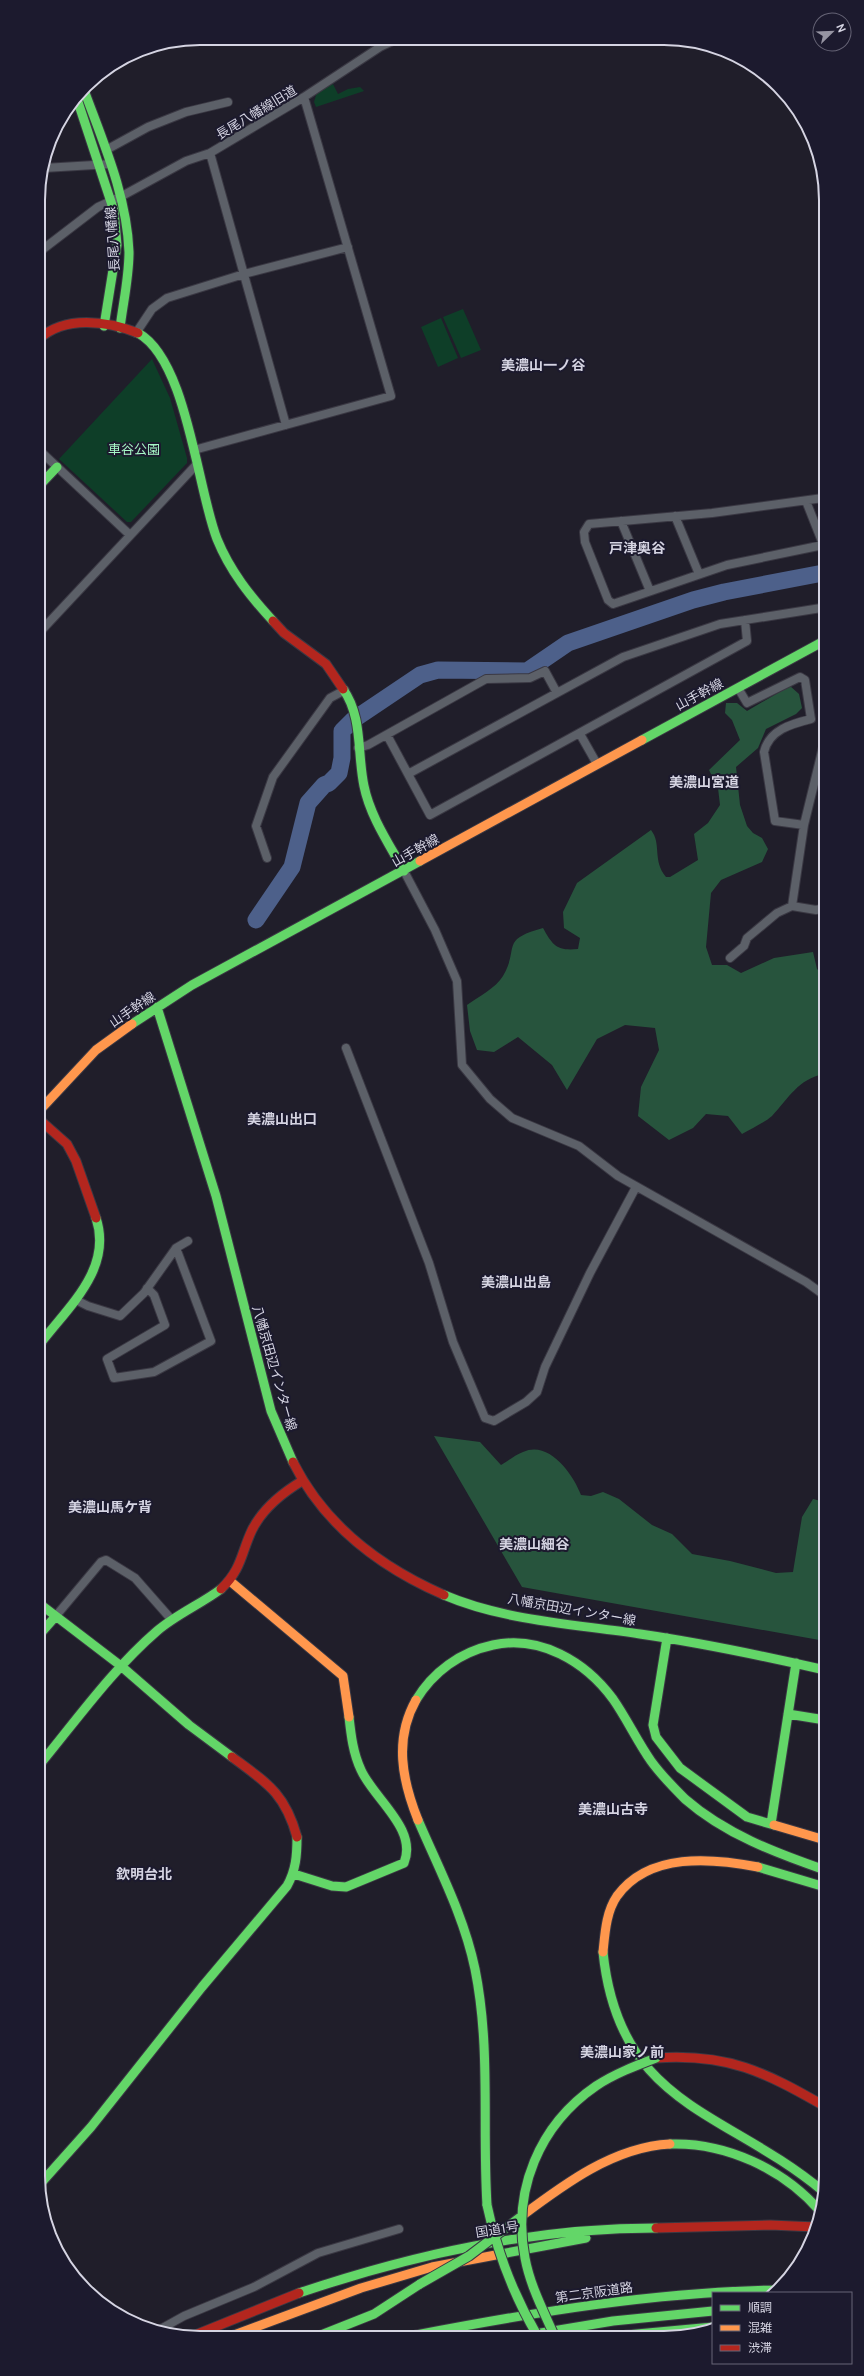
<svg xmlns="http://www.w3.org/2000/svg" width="864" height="2376" viewBox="0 0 864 2376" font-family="Overpass,'Noto Sans JP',sans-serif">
<rect width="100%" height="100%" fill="#201e2a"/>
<path fill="#0e3e28" d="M333 84 338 94 348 89 360 87 364 91 316 107 314 102 317 92Z
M463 309 481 350 461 358 443 317Z
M441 318 458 358 438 367 421 327Z
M152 359 170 398 187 458V463L131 522H127L59 459Z"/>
<path fill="#27543d" d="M790 686 799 694 802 708 796 714 766 729 758 748 736 767 740 805 747 826 753 833 762 838 768 849 762 862 721 880 711 893 706 947 712 965H727L741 973 774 958 813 952 817 969 824 976V1074C798 1079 789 1098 772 1116 764 1123 752 1128 742 1134L728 1116 706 1114 693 1128 669 1140 638 1116 641 1087 659 1050 655 1028 625 1025 597 1039 567 1090 552 1065 518 1037 494 1052 477 1050 470 1031 467 1005C478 997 496 988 503 976 520 947 499 940 543 928 553 946 557 951 578 949L580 938 564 928 563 912 577 883 651 830C662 844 652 860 666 877H670L698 860 694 834 708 823 720 805 718 788 709 770 740 740 732 720 725 713 726 703H737L747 711Z
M434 1436 480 1442 501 1465C508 1461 515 1455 523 1452 549 1440 573 1474 581 1495L591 1496 603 1492 619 1499 652 1525 672 1534 692 1554 730 1561 776 1573 793 1572 802 1517 813 1499 825 1502V1641L522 1587Z"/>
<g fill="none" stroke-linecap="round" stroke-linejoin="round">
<path stroke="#4d608a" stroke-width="17" d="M256 920 292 867 308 803 324 785 329 783 339 773 342 758V731L353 720 420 675 438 670 527 671 568 643 693 600 724 592 823 573"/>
<defs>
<path id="street" d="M106 150 148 127 186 112 228 102
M210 153 286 425
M44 168 111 164
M38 253 98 207 122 196 186 161 210 153 304 97 380 47 397 39
M136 333 152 309 167 298 244 274 348 247
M39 450 130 535
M194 450 391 396 304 97
M823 498 712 513 589 524 584 532 585 542 608 600 613 604 727 565 823 545
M806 501 823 544
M675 516 699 574
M621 521 650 591
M39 633 197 464
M738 688 747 703 800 677 805 680 811 719C791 724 769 730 764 752L775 821 804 825
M580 734 597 764
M387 735 430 815 747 641 745 620
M358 748 368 745 486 679 530 678 545 671 557 693
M408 774 623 657 720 624 821 608 823 611
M267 858 256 826 273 777 330 698 345 690
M404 871 435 930 457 981 462 1065 490 1099 512 1118 579 1146 618 1176 806 1282 824 1295
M792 906 804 825 824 743
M730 958 744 946 747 938 777 913 792 906 816 910 824 908
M346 1048 429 1263 453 1342 485 1418 494 1421 526 1402 537 1392 545 1367 590 1273 636 1187
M147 1288 154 1295 165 1325 107 1359 114 1378 154 1372 211 1341 176 1248
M76 1300 88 1306 120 1316 144 1293 176 1248 188 1241
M55 1617 101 1562 106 1560 135 1578 171 1619
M157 2331 184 2316 254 2287 318 2253 399 2229"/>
<path id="fast" d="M84 90C103 142 127 196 129 252 129 278 123 303 120 328
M77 99 114 211 117 245 104 326
M138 333C187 360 197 488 217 539 230 571 250 596 273 621
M39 486 57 467
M343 689C363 717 357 753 364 786 370 816 389 844 404 871
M642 740 824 641
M157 1007 216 1196 271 1411 293 1462
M132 1024 192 985 420 861
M40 1344C68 1307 113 1269 96 1218
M444 1595C505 1621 575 1624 640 1634 702 1643 764 1656 825 1670
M40 1604 121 1666 189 1725 232 1757
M40 1634 55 1617
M667 1638 653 1725 656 1737 680 1768 747 1817 774 1825
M416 1700C433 1672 460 1652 493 1645 540 1635 585 1661 613 1699 627 1719 637 1741 651 1761 661 1775 673 1787 685 1799 725 1834 776 1853 825 1870
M788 1714 825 1720
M41 1763C78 1718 113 1669 157 1631 177 1614 201 1604 221 1589
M418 1820C439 1869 464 1916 475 1969 491 2048 482 2126 487 2205
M771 1824 796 1663
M758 1867 825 1887
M294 1874 332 1886 346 1887 404 1863C418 1829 374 1799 361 1770 353 1753 351 1735 349 1717
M603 1952C619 2108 725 2109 824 2192
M670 2144C726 2142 783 2169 820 2211
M41 2183 91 2127 202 1987 287 1886C296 1870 297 1855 297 1837
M501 2254 586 2238
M299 2293C415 2254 533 2228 656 2228
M321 2335 374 2314 420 2284
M416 2335C536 2312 655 2292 777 2290
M529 2335 613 2321 713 2311
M626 2335 713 2327"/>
<path id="slow" d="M420 861 642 740
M40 1110 96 1050 132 1024
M230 1581 343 1676 349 1717
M416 1700C394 1739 402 1780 418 1820
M774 1825 825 1840
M603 1952C605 1933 606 1912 617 1896 649 1852 712 1858 758 1867
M519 2218C563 2185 613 2147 670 2144
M234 2335 361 2288 432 2267 501 2254"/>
<path id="jam" d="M39 339C65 315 107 321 138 333
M273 621 284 633 326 664 343 689
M40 1120 67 1144 76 1161 96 1218
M293 1462C325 1526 380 1567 444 1595
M221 1589C242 1569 241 1553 252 1530 263 1508 282 1493 302 1481
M232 1757C267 1783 285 1793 297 1837
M656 2058C728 2053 765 2072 826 2107
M656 2228 770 2225 816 2227
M195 2335 299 2293"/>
</defs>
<use href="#street" stroke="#3a3843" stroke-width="10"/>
<use href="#fast" stroke="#3a3843" stroke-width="11"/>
<use href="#slow" stroke="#3a3843" stroke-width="11"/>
<use href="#jam" stroke="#3a3843" stroke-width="11"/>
<use href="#street" stroke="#5c6068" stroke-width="8"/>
<use href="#fast" stroke="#63d668" stroke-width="9"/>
<use href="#slow" stroke="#ff974d" stroke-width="9"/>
<use href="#jam" stroke="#b3261e" stroke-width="9"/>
<defs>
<path id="fast-bridge" d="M487 2205C497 2252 513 2294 537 2335
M420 2284 469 2256 519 2218
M554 2335C543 2310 530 2285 525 2258 512 2191 539 2125 596 2086 614 2074 635 2066 656 2058"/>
</defs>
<use href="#fast-bridge" stroke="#3a3843" stroke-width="11" stroke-linecap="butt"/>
<use href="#fast-bridge" stroke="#63d668" stroke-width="9"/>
</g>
<g text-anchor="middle" stroke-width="4" stroke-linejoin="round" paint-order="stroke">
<g font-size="13" fill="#d5d4e2" stroke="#1c1a2e">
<text transform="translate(256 112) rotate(-31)" y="5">長尾八幡線旧道</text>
<text transform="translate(112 239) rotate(-94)" y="5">長尾八幡線</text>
<text transform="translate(699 694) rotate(-28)" y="5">山手幹線</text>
<text transform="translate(415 850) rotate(-29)" y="5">山手幹線</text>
<text transform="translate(132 1009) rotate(-34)" y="5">山手幹線</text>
<text transform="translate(275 1368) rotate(74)" y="5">八幡京田辺インター線</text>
<text transform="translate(572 1609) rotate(10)" y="5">八幡京田辺インター線</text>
<text transform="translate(497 2229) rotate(-9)" y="5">国道1号</text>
<text transform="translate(594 2292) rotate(-8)" y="5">第二京阪道路</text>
</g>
<g font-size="13" fill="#a6f7c6" stroke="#1c1a2e">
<text x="134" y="454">車谷公園</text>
</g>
<g font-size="14" font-weight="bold" fill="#d5d4e2" stroke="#1c1a2e">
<text x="543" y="370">美濃山一ノ谷</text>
<text x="637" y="553">戸津奥谷</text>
<text x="704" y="787">美濃山宮道</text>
<text x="282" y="1124">美濃山出口</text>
<text x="516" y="1287">美濃山出島</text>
<text x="110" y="1512">美濃山馬ケ背</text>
<text x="534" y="1549">美濃山細谷</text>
<text x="613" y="1814">美濃山古寺</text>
<text x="144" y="1879">欽明台北</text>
<text x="622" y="2057">美濃山家ノ前</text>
</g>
</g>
<path d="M0 0H864V2376H0ZM200 45H664A155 155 0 0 1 819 200V2176A155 155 0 0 1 664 2331H200A155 155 0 0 1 45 2176V200A155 155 0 0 1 200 45Z" fill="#1c1a2e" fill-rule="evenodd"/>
<path fill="none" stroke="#d5d4e2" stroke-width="2" d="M200 45H664A155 155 0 0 1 819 200V2176A155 155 0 0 1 664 2331H200A155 155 0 0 1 45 2176V200A155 155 0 0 1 200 45Z"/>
<rect x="712" y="2292" width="140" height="72" fill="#1c1a2e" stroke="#666476"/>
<rect x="720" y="2305" width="20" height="6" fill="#63d668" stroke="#666476"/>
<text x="748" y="2312" font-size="12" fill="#d5d4e2">順調</text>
<rect x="720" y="2325" width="20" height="6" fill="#ff974d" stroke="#666476"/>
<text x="748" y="2332" font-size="12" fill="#d5d4e2">混雑</text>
<rect x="720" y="2345" width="20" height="6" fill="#b3261e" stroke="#666476"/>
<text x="748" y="2352" font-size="12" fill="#d5d4e2">渋滞</text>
<g transform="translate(832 32) rotate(67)"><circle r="19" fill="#1c1a2e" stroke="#666476"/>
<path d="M0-3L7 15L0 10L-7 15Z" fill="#9694a2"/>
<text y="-6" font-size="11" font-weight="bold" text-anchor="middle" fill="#d5d4e2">N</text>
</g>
</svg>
